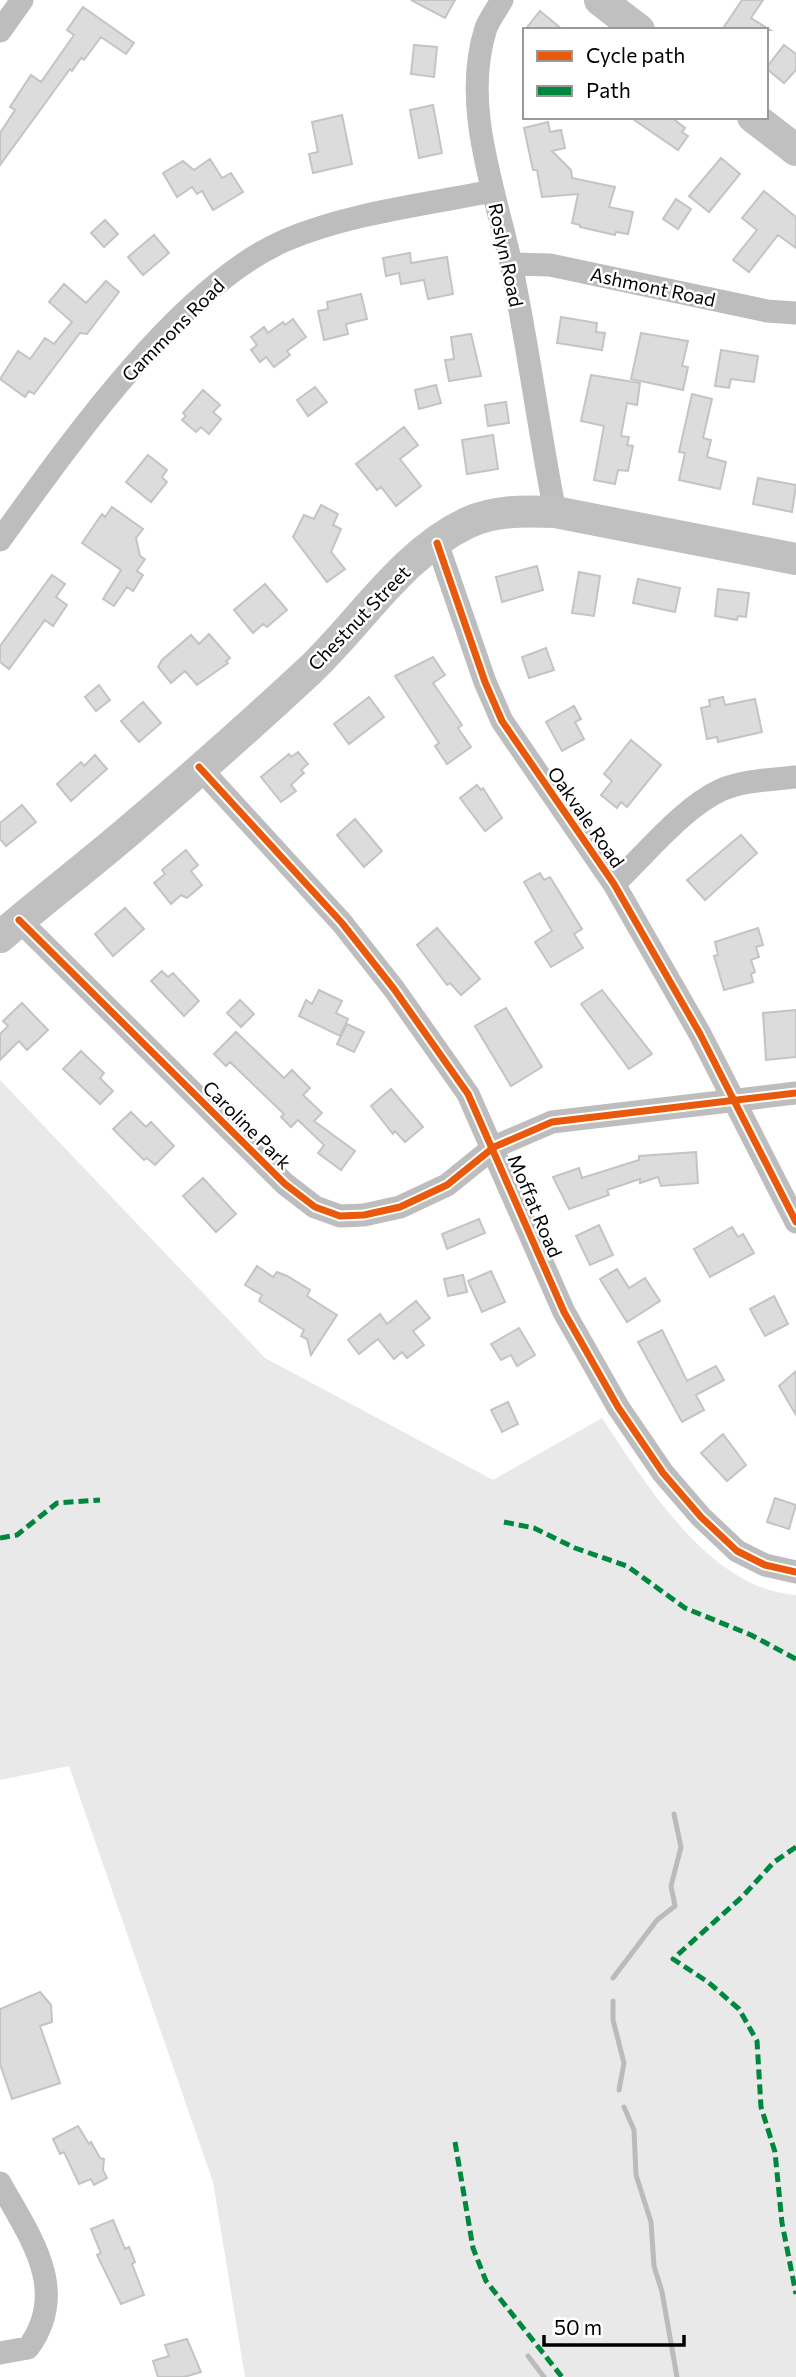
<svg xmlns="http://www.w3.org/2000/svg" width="796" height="2377" viewBox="0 0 796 2377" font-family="Commissioner,sans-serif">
<rect width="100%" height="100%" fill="#fff"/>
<path fill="#e9e9e9" d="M0 1080 265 1358 493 1480 602 1418C646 1484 709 1589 796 1595V2377H245L213 2182 69 1766 0 1780Z"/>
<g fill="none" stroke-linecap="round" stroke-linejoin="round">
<path stroke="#bbb" stroke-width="5" d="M613 1978 657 1920 675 1906 671 1886 681 1847 674 1814
M613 2001V2020L624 2063 619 2090
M624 2107 634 2130 636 2175 651 2222 654 2266 662 2292 677 2377
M528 2356 544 2377"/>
</g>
<path fill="#dcdcdc" stroke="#c4c4c4" stroke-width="2" d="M411 0H455L445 18Z
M742 0H763L751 18 770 30H722Z
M83 7 134 43 126 54 101 37 84 60 81 58 72 71 70 69 0 165V133L15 110 10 107 31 75 41 82 74 35 67 30Z
M540 11 563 30H525Z
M414 45 437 47 434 77 411 74Z
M784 45 796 54V70L784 83 766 68Z
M433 105 442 153 419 158 410 110Z
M342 115 352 164 313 173 309 154 318 152 312 122Z
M630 117H671L685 128 682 132 688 136 678 150Z
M548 122 550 132 561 130 565 148 552 151 571 170 572 178 615 187 609 207 633 212 628 234 616 232 615 235 580 227V225L572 223 578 194 542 197 537 170H533L524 128Z
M721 158 740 174 709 212 689 196Z
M210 159 222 178 231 173 243 192 213 210 202 191 197 194 192 187 177 197 163 173 183 161 194 170Z
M764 191 796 217V248L778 235 749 272 733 260 757 230 742 218Z
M676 199 691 209 678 229 663 219Z
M105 220 118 234 104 247 91 233Z
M154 235 169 253 143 275 128 257Z
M410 253 411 263 447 257 453 294 428 299 424 280 401 284 399 273 386 276 383 258Z
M106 281 119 292 87 334 80 333 34 394 29 391 25 397 0 379 18 351 30 359 45 338 54 344 72 322 49 302 64 284 86 303Z
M361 294 367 319 346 324 348 334 324 340 318 311 328 309 327 302Z
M561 317 597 323 596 332 605 333 602 350 557 343Z
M293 319 306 337 287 351 290 355 274 367 266 357 260 362 251 350 257 345 251 337 264 327 268 333 283 322 285 325Z
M641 333 688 341 682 366 688 367 683 390 631 379Z
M471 334 481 376 449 381 445 360 454 359 451 337Z
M721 350 758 356 754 382 731 379 729 388 715 386Z
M591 375 640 383 637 405 627 403 621 436 629 437 627 445 633 446 628 471 618 470 615 484 594 480 604 426 581 421Z
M436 385 441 403 419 409 415 390Z
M315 387 327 402 308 416 297 400Z
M203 390 220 405 213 412 221 419 209 434 201 427 196 432 182 420 186 416 183 413Z
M692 394 712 399 703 438 711 440 707 457 726 462 720 489 679 480 685 453 679 452Z
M506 402 509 423 488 426 485 405Z
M404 427 418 445 400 459 421 486 396 506 381 487 377 490 356 464Z
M493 435 498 469 467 474 462 440Z
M148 455 167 470 162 477 167 482 151 502 126 482Z
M758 478 796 485 792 512 753 504Z
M321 505 338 514 333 525 341 529 331 552 345 569 327 582 293 537 304 515 314 519Z
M112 507 143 529 136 538 140 556 145 559 137 571 143 575 133 591 127 587 114 606 103 599 121 570 82 543 102 514 105 517Z
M537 566 543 590 502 602 496 577Z
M579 572 600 576 594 616 572 613Z
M52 575 65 584 56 597 67 605 53 626 45 620 9 669 0 662V646Z
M638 579 680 588 675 612 633 603Z
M265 584 287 610 267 627 263 624 253 633 234 610Z
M718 589 749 593 746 617 738 616 737 620 715 616Z
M209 634 230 658 226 661 228 663 197 685 185 671 171 683 158 667 162 660 191 635 199 644Z
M546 648 554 670 529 678 522 657Z
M433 657 445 675 433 683 462 725 458 728 471 747 447 764 435 746 439 743 395 676Z
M99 685 110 700 96 711 85 697Z
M369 697 384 717 349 744 334 724Z
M723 697 725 705 755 699 762 732 718 742 717 737 707 739 701 708 710 706 709 700Z
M143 702 161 723 139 742 121 721Z
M574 706 581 719 575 722 584 739 562 751 546 722Z
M631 740 661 765 627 807 621 802 617 808 601 795 612 781 604 774Z
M298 752 308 764 301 770 304 773 291 785 296 791 281 802 261 777 289 754 291 757Z
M95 755 107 769 71 801 57 784 81 762 84 766Z
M477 785 481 790 483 788 502 818 485 831 460 798Z
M22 805 36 822 6 846 0 839V823Z
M355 819 382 851 364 867 337 835Z
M741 835 757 853 705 900 687 880Z
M186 850 198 865 191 871 202 885 187 898 181 895 171 904 154 883 165 874 162 870Z
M540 873 544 880 550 877 582 929 574 934 583 948 551 967 535 942 552 931 524 882Z
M125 908 144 929 113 956 95 934Z
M437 928 480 979 461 995 450 983 447 985 417 945Z
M758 928 763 945 756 947 759 957 751 960 755 972 751 974 753 982 724 990 714 956 718 955 715 942Z
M162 971 168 977 173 973 199 1001 184 1016 151 981Z
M319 990 342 1001 336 1013 348 1019 340 1036 299 1016 306 1000 312 1004Z
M602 990 652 1054 629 1069 581 1004Z
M240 1000 254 1014 241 1027 227 1013Z
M22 1003 48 1030 27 1050 19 1041 0 1060V1034L8 1026 3 1021Z
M506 1008 542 1067 511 1086 475 1026Z
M796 1010V1057L766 1060 763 1013Z
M347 1024 364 1032 354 1052 337 1044Z
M236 1032 284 1078 292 1070 310 1088 303 1095 322 1113 314 1121 355 1151 341 1170 318 1153 324 1145 298 1120 291 1127 281 1117 284 1114 230 1062 226 1066 214 1054Z
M81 1051 104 1073 100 1078 113 1091 100 1104 63 1069Z
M391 1089 423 1127 405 1142 395 1131 393 1134 371 1106Z
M131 1112 146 1127 151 1122 174 1146 155 1165 147 1158 144 1160 113 1129Z
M696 1152 698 1183 661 1186 658 1177 640 1183V1179L607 1190 609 1195 569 1209 553 1177 579 1168 582 1178 639 1160V1156Z
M203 1178 236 1214 216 1232 183 1196Z
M479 1219 485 1233 447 1249 442 1234Z
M599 1225 613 1255 590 1265 576 1236Z
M732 1227 738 1237 743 1234 754 1253 710 1277 694 1249Z
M257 1266 273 1277 277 1272 287 1276 310 1290 307 1296 337 1315 311 1355 307 1339 301 1336 304 1330 259 1301 262 1295 245 1285Z
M617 1269 629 1288 645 1278 660 1301 627 1322 600 1279Z
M491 1271 505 1302 482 1312 468 1281Z
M463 1275 467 1292 448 1296 444 1279Z
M774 1296 788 1324 765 1336 750 1309Z
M416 1301 430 1318 413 1331 424 1345 407 1358 402 1352 394 1359 378 1339 359 1354 348 1340 380 1314 387 1324Z
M519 1328 535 1355 517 1366 511 1355 501 1360 491 1344Z
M662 1330 687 1381 716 1366 724 1380 696 1395 704 1410 682 1422 638 1342Z
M796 1371V1415L779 1386Z
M508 1402 518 1424 502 1432 491 1410Z
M723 1434 746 1465 727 1481 701 1453Z
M775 1498 796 1505 789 1529 767 1522Z
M40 1992 51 2005 52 2022 40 2026 60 2083 12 2099 0 2064V2009Z
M78 2126 89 2144 91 2142 100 2158 104 2159 103 2170 107 2178 94 2185 91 2179 79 2184 64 2152 60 2154 53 2139Z
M113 2220 125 2249 129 2247 135 2262 132 2264 144 2295 121 2304 97 2255 101 2253 91 2229Z
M187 2339 201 2372 184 2377H158L153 2361 169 2356 165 2345Z"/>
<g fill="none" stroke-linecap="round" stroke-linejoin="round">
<path stroke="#bdbdbd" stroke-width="23" d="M502 0C497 9 490 18 486 28 461 105 495 189 511 264 528 346 539 430 555 512
M0 31 22 0
M511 264 550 265 767 311 796 313
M0 540C68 446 179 286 286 240 350 213 424 205 492 191
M437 543 485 682 502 721 614 884 700 1034 796 1222
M199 767 342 923 394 989 468 1094 564 1312 618 1407 663 1473 701 1517 737 1551 765 1565 796 1572
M614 884C645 855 682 808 721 790 744 780 771 780 796 777
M19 920 285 1184 315 1207 340 1216 364 1215 400 1207 447 1185 494 1147 552 1122 796 1093
M0 2183C29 2236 71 2290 28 2348L0 2353"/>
<path stroke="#c0c0c0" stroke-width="32" d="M600 0 639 30
M753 117 796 150
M0 937C43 900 88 866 131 829 191 778 251 725 309 671 360 623 402 554 467 523 495 510 524 511 555 512L796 559"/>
<path stroke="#00873e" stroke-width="5" stroke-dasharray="10 5" stroke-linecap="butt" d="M504 1522 534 1528 575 1548 627 1566 685 1608 751 1635 796 1659
M0 1538 17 1535 57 1503 100 1500
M796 1847 774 1862 743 1896 673 1959 708 1982 739 2009 757 2041 761 2107 775 2152 782 2223 796 2294
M455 2142 473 2248 486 2281 562 2377"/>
<defs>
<path id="cycleway" d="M437 543 485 682 502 721 614 884 700 1034 796 1222
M199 767 342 923 394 989 468 1094 564 1312 618 1407 663 1473 701 1517 737 1551 765 1565 796 1572
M19 920 285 1184 315 1207 340 1216 364 1215 400 1207 447 1185 494 1147 552 1122 796 1093"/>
</defs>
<use href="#cycleway" stroke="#fff" stroke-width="11"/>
<use href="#cycleway" stroke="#e8590c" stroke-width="7"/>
</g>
<g text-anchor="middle" stroke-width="5" stroke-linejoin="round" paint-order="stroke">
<g font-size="19" fill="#000" stroke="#fff">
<text transform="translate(506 255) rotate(78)" y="7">Roslyn Road</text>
<text transform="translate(653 287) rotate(12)" y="7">Ashmont Road</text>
<text transform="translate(173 330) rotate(-45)" y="7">Gammons Road</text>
<text transform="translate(359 618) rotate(-46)" y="7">Chestnut Street</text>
<text transform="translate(586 817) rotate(55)" y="7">Oakvale Road</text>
<text transform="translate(247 1125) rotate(45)" y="7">Caroline Park</text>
<text transform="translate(535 1206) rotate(67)" y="7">Moffat Road</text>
</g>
</g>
<rect x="523" y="28" width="245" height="91" fill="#ffffff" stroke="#999999" stroke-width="2"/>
<rect x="537" y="51" width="35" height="10" fill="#e8590c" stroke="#999999" stroke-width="2"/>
<text x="586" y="63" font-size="21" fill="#000000">Cycle path</text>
<rect x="537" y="86" width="35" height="10" fill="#00873e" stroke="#999999" stroke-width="2"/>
<text x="586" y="98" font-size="21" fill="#000000">Path</text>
<path d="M544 2335v10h140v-10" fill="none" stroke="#000000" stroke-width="3.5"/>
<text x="554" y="2335" font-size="21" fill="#000000" stroke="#ffffff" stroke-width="5" paint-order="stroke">50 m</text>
</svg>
